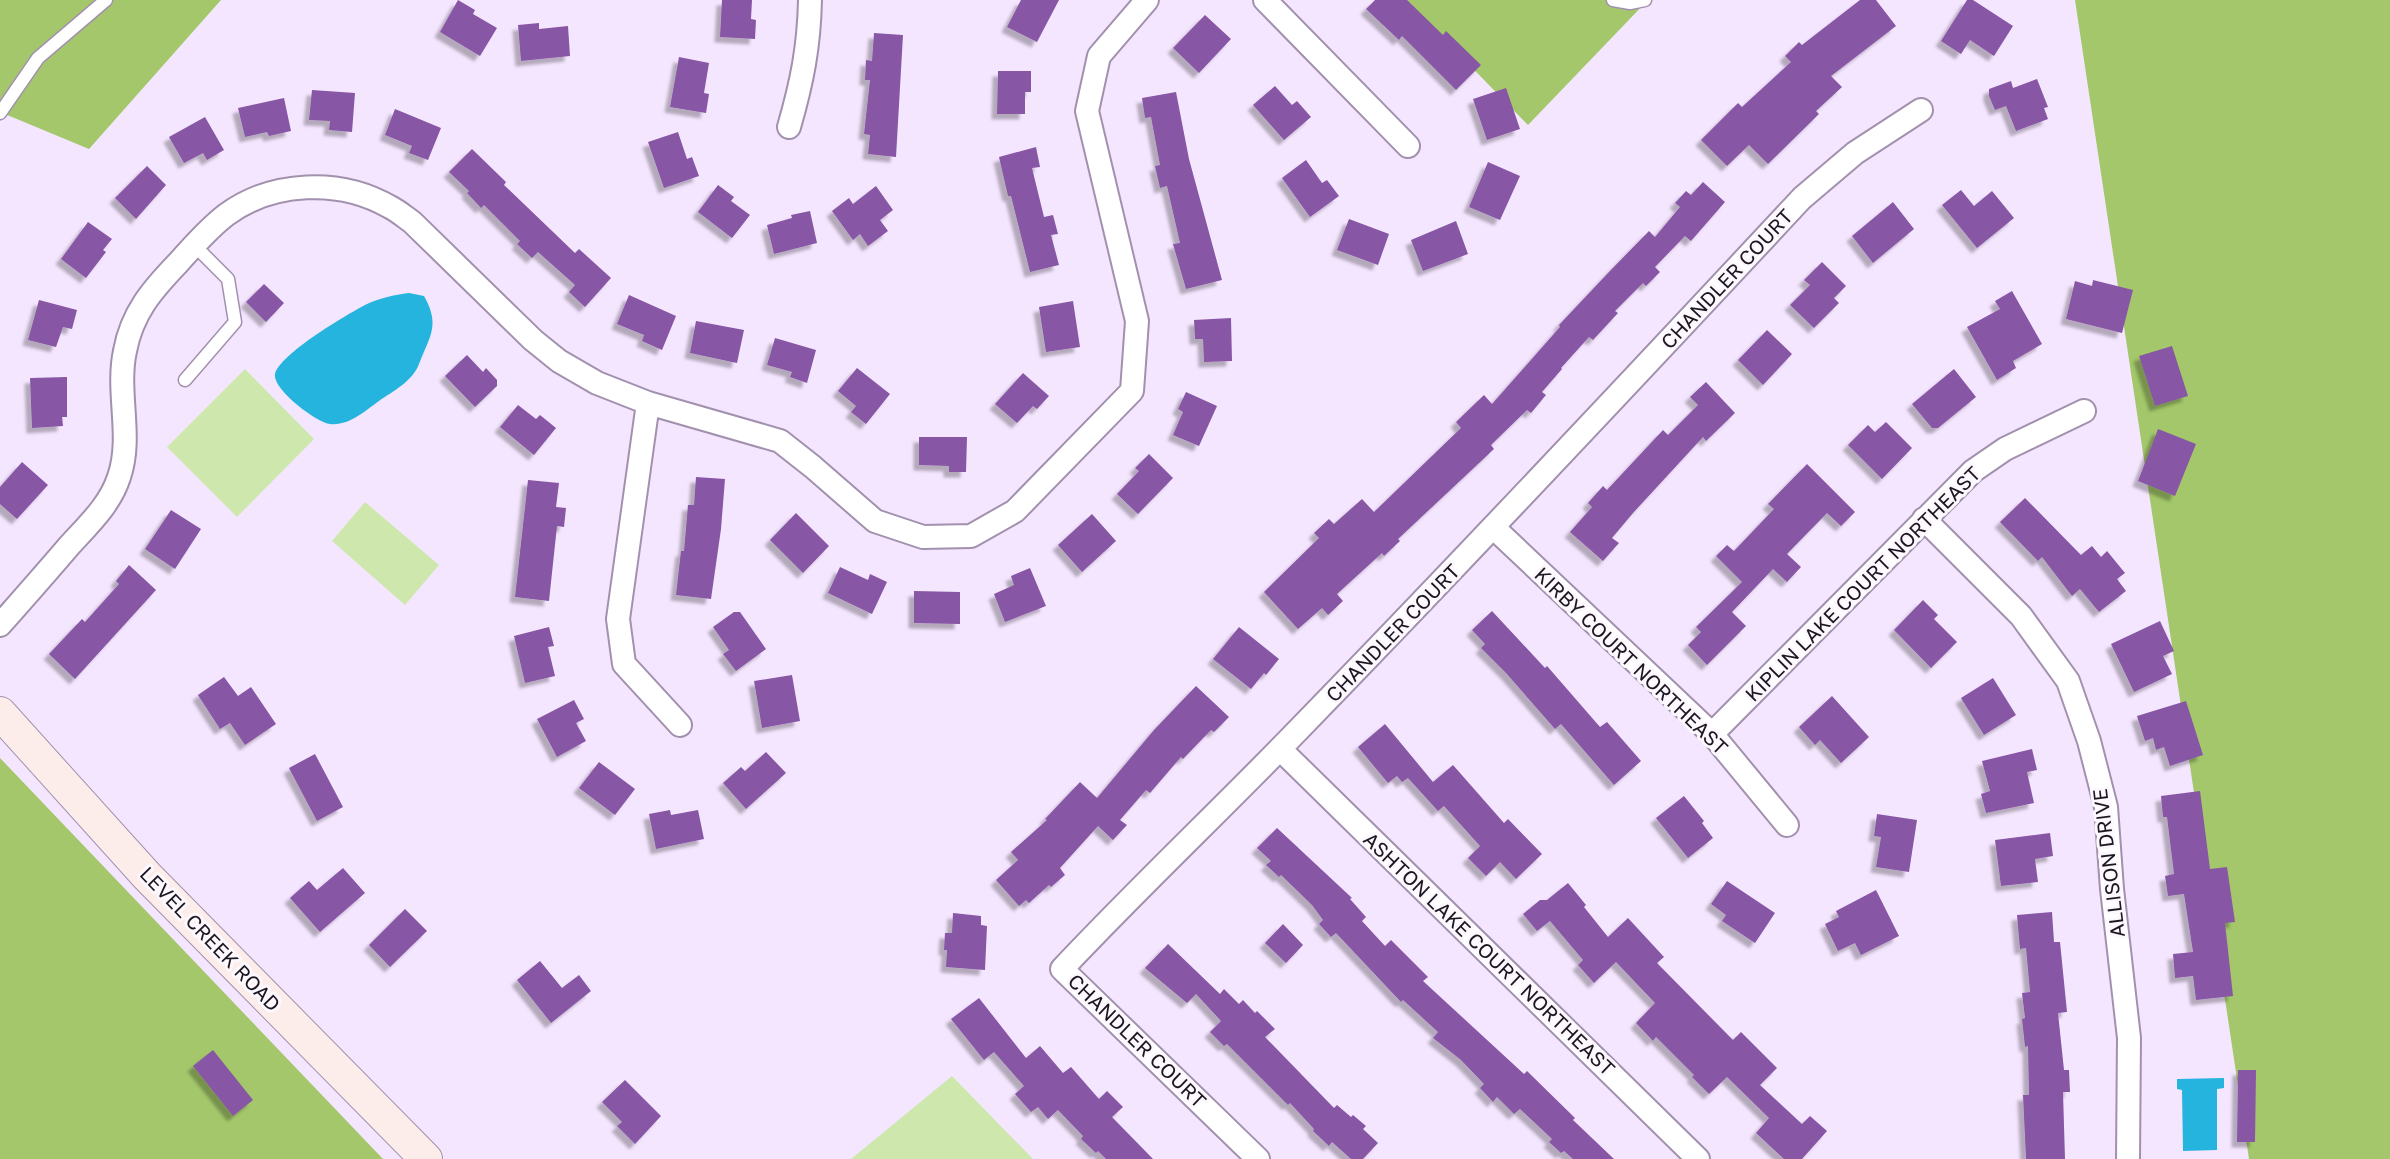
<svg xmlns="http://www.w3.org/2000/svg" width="2390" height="1159" viewBox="0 0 2390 1159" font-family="'Golos Text',sans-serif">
<defs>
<filter id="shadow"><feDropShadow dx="-5.5" dy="5.5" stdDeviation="1.5" flood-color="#0004"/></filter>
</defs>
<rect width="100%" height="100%" fill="#f5e6ff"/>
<path fill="#cee7ac" d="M245 369 314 439 237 517 167 447Z
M365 502 439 565 405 605 332 541Z
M952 1076 1033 1159H851Z"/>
<path fill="#a3c76a" d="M0 0H221L89 149 0 112Z
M1406 0H1648L1528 125Z
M2075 0H2390V1159H2249Z
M0 758 383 1159H0Z"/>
<path fill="#25b4de" d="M409 293 424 296C441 326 429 337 419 364 413 381 393 391 379 401 365 411 349 426 330 424 317 423 272 389 275 374 280 354 346 315 365 305 379 298 394 295 409 293Z
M2224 1078V1088L2217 1089V1150L2183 1151 2182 1090 2177 1089V1079Z"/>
<path fill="#8756a4" filter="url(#shadow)" d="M458 0 475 10 473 14 497 28 480 56 440 32Z
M722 0H752L751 19 756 20 755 39 720 37Z
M1021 0H1059L1037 42 1007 27Z
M1375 0H1407L1443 35 1446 31 1481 65 1456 90 1402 36 1399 40 1366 9Z
M1860 0H1876L1896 26 1831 76 1842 87 1816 111 1819 114 1768 164 1749 145 1727 166 1701 140 1738 103 1742 107 1791 62 1785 56 1799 42 1802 45Z
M1967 0H1973L2013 26 1994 56 1970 40 1961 54 1941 41Z
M1205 15 1231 39 1199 73 1173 48Z
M539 23V29L568 26 570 56 521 61 518 25Z
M874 33 903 35 896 157 868 154 870 135 864 134 870 80H865L866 60 872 61Z
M679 57 709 63 704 93 709 94 706 113 670 107Z
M998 71H1031V92H1025V114H997Z
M2037 79 2048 107 2044 108 2048 119 2016 131 2006 106 1995 110 1989 96V89L2011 81 2013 88Z
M1275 86 1292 105 1297 101 1311 117 1284 140 1253 105Z
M1506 88 1520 129 1487 140 1473 99Z
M312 90 355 93 352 132 329 130 330 121 309 120Z
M1176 92 1189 159 1222 280 1186 289 1173 244 1180 243 1167 186 1160 188 1155 166 1160 165 1151 117 1145 118 1142 98Z
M284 98 291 131 269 136 267 132 245 137 238 108Z
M395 109 441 128 428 160 409 153 412 146 385 135Z
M205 117 224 150 207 160 203 153 184 163 169 137Z
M678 132 687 159 692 157 699 176 664 188 648 142Z
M1036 147 1040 167 1032 168 1044 217 1053 215 1058 234 1051 235 1059 265 1030 272 1011 196H1008L999 157Z
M472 149 506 182 504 185 575 253 579 249 611 278 585 307 569 292 575 285 538 252 532 258 517 244 520 241 484 205 481 208 467 193 469 191 449 172Z
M1306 160 1322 183 1327 180 1339 196 1310 217 1282 178Z
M1488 162 1520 176 1500 220 1469 207Z
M147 166 166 185 136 219 115 198Z
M1703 182 1725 202 1691 241 1685 236 1655 267 1660 272 1646 286 1643 283 1615 311 1618 313 1593 340 1589 337 1561 368 1562 369 1542 392 1546 395 1531 413 1527 410 1491 445 1494 449 1398 539 1400 541 1384 556 1382 553 1337 594 1343 601 1328 615 1322 608 1298 629 1264 592 1319 538 1314 533 1329 519 1334 524 1362 499 1374 512 1461 428 1456 422 1484 395 1492 404 1560 327 1559 325 1609 272 1649 231 1655 237 1680 207 1675 203 1686 191 1691 195Z
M718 185 734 197 731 201 750 215 732 238 698 212Z
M876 186 893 210 880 220 888 231 868 246 860 234 853 240 832 211 849 198 853 204Z
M1961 190 1974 206 1992 191 2014 218 1977 248 1942 205Z
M1893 202 1914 229 1873 263 1852 236Z
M810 211 817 243 774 254 767 225 792 218 791 215Z
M1349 219 1389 234 1378 265 1337 250Z
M1456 221 1468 254 1423 271 1411 240Z
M88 222 112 239 103 250 106 252 86 278 61 259Z
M1822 262 1846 286 1834 298 1839 303 1814 328 1790 305 1810 285 1804 280Z
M2093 280 2133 290 2122 333 2066 319 2075 281 2092 286Z
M264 284 284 303 266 322 246 302Z
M2012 291 2042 344 2013 361 2016 368 1997 380 1967 327 2000 309 1995 301Z
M629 295 676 316 662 350 642 341 644 335 617 324Z
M39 300 77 310 72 329 63 327 56 347 28 340Z
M1073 301 1080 347 1046 352 1039 307Z
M1231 318 1232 361 1204 362 1203 339H1195L1194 320Z
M696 321 744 330 737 363 690 353Z
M1767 330 1792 354 1763 385 1738 360Z
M775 338 816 350 807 383 790 377 792 372 767 365Z
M2172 346 2188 396 2155 406 2139 356Z
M467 355 483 372 486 368 497 380V386L475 407 445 376Z
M857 368 890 394 866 424 851 412 856 406 838 391Z
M1954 369 1976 397 1938 428H1932L1912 404Z
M1023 373 1049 396 1037 409 1033 406 1017 423 995 404Z
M67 377V417H62L63 426 32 428 30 378Z
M1706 382 1735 413 1706 441 1703 437 1633 513 1612 538 1619 543 1603 561 1570 532 1592 507 1588 503 1603 486 1607 490 1663 430 1668 435 1698 405 1690 397Z
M1186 392 1217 406 1199 446 1173 435 1183 412 1178 409Z
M518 405 536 419 540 415 556 428 534 455 500 427Z
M1886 422 1912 448 1882 479 1848 445 1868 425 1875 432Z
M2158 429 2196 444 2175 496 2138 481Z
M919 437H967L966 472H949V466L919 465Z
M1149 454 1173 478 1138 514 1117 494 1139 471 1135 468Z
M22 462 48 485 17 519 0 504V487Z
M1807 464 1855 512 1841 526 1827 513 1787 554 1801 567 1787 582 1773 569 1732 612 1746 626 1707 665 1688 645 1701 632 1696 627 1742 582 1716 556 1727 545 1734 551 1774 509 1768 504Z
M696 477 725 479 721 529 711 599 676 595 681 551H684L688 505H694Z
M528 480 559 483 556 507 566 508 564 527 557 526 549 601 515 597Z
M2025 498 2081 555 2092 546 2101 557 2107 551 2125 573 2117 579 2126 591 2099 612 2080 589 2072 596 2042 557 2038 561 2000 522Z
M171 510 201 529 175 569 145 549Z
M796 513 829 546 803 573 770 540Z
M1092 514 1116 541 1082 572 1058 545Z
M129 565 156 590 75 679 49 654 82 619 85 622 119 584 116 581Z
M840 567 868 580 870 574 887 582 872 614 828 593Z
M1030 568 1046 606 1005 622 994 594 1014 585 1011 576Z
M914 591 960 592V624L914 623Z
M1923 600 1938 615 1934 619 1957 642 1931 668 1894 630Z
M1492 611 1545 668 1547 666 1600 727 1607 722 1641 761 1614 785 1561 724 1555 729 1506 673 1481 648 1485 644 1472 630Z
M734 612H740L766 649 736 671 723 654 729 650 713 627Z
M2160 621 2174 651 2163 656 2172 674 2134 692 2111 644Z
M549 627 554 646 548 647 555 676 525 683 514 636Z
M1239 627 1279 659 1266 675 1264 673 1251 689 1213 659Z
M792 675 800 721 762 728 754 681Z
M224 677 238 696 251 687 276 724 245 745 230 723 220 729 198 695Z
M1993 678 2016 715 1984 735 1961 698Z
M1196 686 1229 717 1214 732 1211 730 1183 759 1181 757 1150 793 1146 790 1120 820 1127 825 1113 840 1098 826 1060 868 1065 875 1051 887 1049 885 1029 903 1026 900 1019 906 996 880 1018 860 1011 852 1047 820 1045 819 1080 782 1097 798 1154 730Z
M1832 696 1869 737 1841 763 1820 740 1815 745 1799 727Z
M574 700 584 719 576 723 586 741 557 757 537 719Z
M2186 701 2203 755 2170 766 2164 747 2156 750 2153 738 2145 741 2137 716Z
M1385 724 1433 782 1453 765 1504 823 1508 819 1542 854 1516 879 1500 862 1486 876 1468 858 1480 846 1444 806 1438 811 1408 778 1402 782 1397 776 1388 783 1358 747Z
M2032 749 2037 770 2027 772 2034 803 1986 813 1981 794 1990 791 1982 761Z
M766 752 786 773 746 809 723 783 741 767 745 771Z
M315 754 343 807 317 821 289 768Z
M599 762 635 789 615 815 579 788Z
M2200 791 2210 869 2227 867 2235 922 2225 923 2233 996 2196 1000 2193 976 2175 978 2173 954 2193 952 2184 894 2168 896 2165 876 2174 874 2167 817H2163L2161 796Z
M1684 796 1704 821 1702 823 1713 838 1688 858 1656 818Z
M670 810 671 815 698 810 704 839 656 849 649 814Z
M1877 814 1917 820 1909 872 1876 867 1881 837 1874 836Z
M1277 828 1352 898 1350 899 1366 917 1362 921 1385 946 1391 940 1428 977 1423 981 1524 1074 1527 1071 1575 1118 1573 1120 1614 1159H1573L1564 1151 1561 1153 1549 1142 1552 1139 1520 1109 1514 1114 1497 1097 1493 1102 1480 1088 1484 1084 1461 1060 1433 1038 1438 1032 1403 1000 1401 1002 1336 933 1331 937 1319 924 1323 920 1312 905 1281 875 1279 877 1266 865 1271 861 1257 848Z
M2050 833 2053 856 2035 859 2038 882 2001 886 1995 840Z
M343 868 365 893 320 932 290 898 309 881 317 890Z
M1727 881 1775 913 1755 943 1722 921 1726 915 1711 904Z
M1568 883 1586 905 1584 907 1608 937 1628 918 1664 957 1657 963 1733 1040 1741 1032 1777 1068 1760 1085 1802 1124 1810 1116 1827 1131 1802 1159H1784L1756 1133 1769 1118 1727 1077 1709 1094 1692 1077 1694 1075 1656 1037 1653 1041 1636 1023 1655 1003 1616 962 1594 983 1578 965 1583 960 1550 921 1537 931 1523 914 1540 900H1547Z
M1876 890 1899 936 1861 955 1855 943 1838 951 1825 924 1839 917 1836 911Z
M405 909 427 931 390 967 369 945Z
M2052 912 2054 942H2060L2067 1012 2058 1013 2064 1070H2069L2070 1092H2063L2065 1159H2026L2023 1095H2029L2028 1046 2025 1047 2022 1019 2025 1018 2022 993 2030 992 2026 948 2020 949 2017 915Z
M953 913 981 916V925L987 926 985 970 946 967 947 950H944L945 933H952Z
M1283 924 1303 945 1286 963 1265 943Z
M1168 944 1220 994 1224 989 1239 1004 1243 1000 1255 1013 1257 1011 1275 1029 1265 1037 1334 1108 1337 1105 1351 1117 1353 1115 1366 1126 1363 1129 1378 1143 1363 1159H1351L1332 1142 1329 1146 1313 1131 1314 1129 1290 1103 1288 1105 1227 1044 1224 1046 1210 1032 1221 1021 1196 994 1187 1003 1145 968Z
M540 961 562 988 579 975 591 991 551 1023 517 980Z
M979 998 1026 1058 1040 1046 1063 1073 1071 1067 1099 1099 1107 1091 1123 1107 1112 1117 1153 1159H1106L1098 1151 1096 1153 1081 1139 1083 1136 1058 1110 1048 1119 1038 1107 1031 1112 1015 1094 1024 1086 994 1052 984 1060 951 1019Z
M213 1050 253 1100 233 1116 193 1066Z
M2238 1070H2256L2255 1142H2237Z
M625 1080 661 1116 635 1144 617 1126 622 1122 602 1102Z"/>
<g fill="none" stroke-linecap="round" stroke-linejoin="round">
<defs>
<path id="lane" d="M1613 0 1630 3 1645 0
M0 113 38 58 106 0
M185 380 235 322 228 279 194 245"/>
<path id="street" d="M1265 0 1408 146
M789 127C802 82 809 47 810 0
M648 403 618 619 624 664 680 725
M1924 519 2021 616 2068 681 2089 741 2106 807 2112 889 2129 1038 2128 1159
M1494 528 1712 734 1787 825
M0 625C23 599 46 573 69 546 88 525 110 505 119 477 133 437 116 392 125 351 132 313 152 290 178 263 193 246 209 228 226 215 272 181 340 178 390 207 398 211 405 217 412 222L533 340 559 361 597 383 648 403 780 441 813 467 875 521 923 537 971 536 1015 511 1132 391 1137 321 1087 111 1099 56 1147 0
M1712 734 1973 471 2005 449 2084 411
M1280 749 1698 1159
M1258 1159 1062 969C1141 885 1224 807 1304 724 1472 551 1637 375 1802 198L1855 153 1921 110"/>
<path id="secondary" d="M0 713 147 876 426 1159"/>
</defs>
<use href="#lane" stroke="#a291ae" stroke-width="15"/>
<use href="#street" stroke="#a291ae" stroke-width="26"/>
<use href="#secondary" stroke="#a291ae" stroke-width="34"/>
<use href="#lane" stroke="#fff" stroke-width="12"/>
<use href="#street" stroke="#fff" stroke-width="22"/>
<use href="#secondary" stroke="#fcedea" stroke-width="32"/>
</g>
<g text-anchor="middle" stroke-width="6" stroke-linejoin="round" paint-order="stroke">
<g font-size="20" fill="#1c1620" stroke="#fcf8fe">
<text transform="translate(1727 279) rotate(-47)" y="7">CHANDLER COURT</text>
<text transform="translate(1863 584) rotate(-45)" y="7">KIPLIN LAKE COURT NORTHEAST</text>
<text transform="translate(1393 633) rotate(-46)" y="7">CHANDLER COURT</text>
<text transform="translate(1631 661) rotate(44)" y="7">KIRBY COURT NORTHEAST</text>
<text transform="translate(2109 863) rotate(-97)" y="7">ALLISON DRIVE</text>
<text transform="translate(210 939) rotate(46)" y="7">LEVEL CREEK ROAD</text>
<text transform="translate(1489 954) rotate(44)" y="7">ASHTON LAKE COURT NORTHEAST</text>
<text transform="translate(1137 1041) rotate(44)" y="7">CHANDLER COURT</text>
</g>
</g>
</svg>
